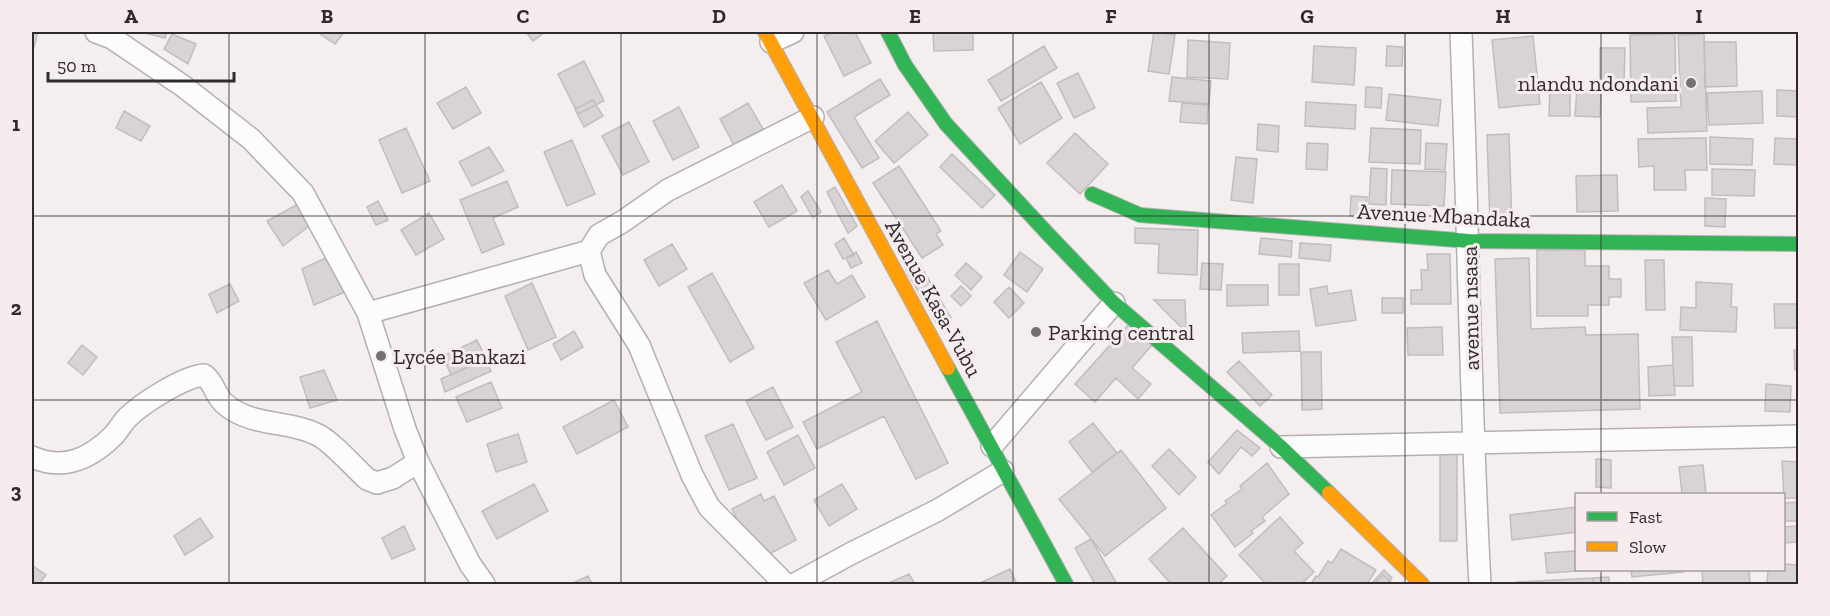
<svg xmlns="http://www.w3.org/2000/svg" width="1830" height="616" viewBox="0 0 1830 616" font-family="'Zilla Slab',serif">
<rect width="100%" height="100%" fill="#f4eeef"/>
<path fill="#d8d4d5" stroke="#c1bcbe" stroke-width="1.5" d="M32 32H38L32 54Z
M141 32H167L165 38Z
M317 32H344L335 44Z
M526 32H545L533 41Z
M834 32H855L871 63 844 76 824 36Z
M933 32H973V50L934 51Z
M1154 32 1175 35 1169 74 1148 71Z
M172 34 196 44 188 64 164 49Z
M1675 34 1676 101 1631 102 1630 35Z
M1704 34 1707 131 1648 133 1647 108 1681 107 1678 35Z
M1533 36 1540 104 1499 108 1492 40Z
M1188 40 1230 43 1228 79 1187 77Z
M1704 42H1736L1737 86 1705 87Z
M1044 46 1057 68 1001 101 988 80Z
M1314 46 1356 48 1354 85 1312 82Z
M1387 46 1403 47 1402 66H1386Z
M1600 48H1625L1624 82H1600Z
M584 61 604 101 578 114 558 74Z
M1078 73 1095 108 1074 118 1057 83Z
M1172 77 1211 81 1209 104 1169 101Z
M880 79 890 95 854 117 879 158 862 168 827 112Z
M1041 82 1062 118 1020 144 998 108Z
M466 87 481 113 453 129 437 103Z
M1366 87 1382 88 1381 108 1365 107Z
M1550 87 1570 88V116H1549Z
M1577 89 1601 90 1600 117 1575 116Z
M1777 90 1798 91V117L1777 116Z
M1762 91 1763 123 1709 125 1707 93Z
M1389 94 1441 100 1438 126 1386 120Z
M593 100 603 116 584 127 575 109Z
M1306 102 1356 105 1355 129 1305 126Z
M748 103 763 129 734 145 720 119Z
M1182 103 1208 105 1207 124 1180 122Z
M679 107 699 147 673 160 653 121Z
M124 111 150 126 141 141 116 128Z
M908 112 928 135 894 163 875 141Z
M629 122 649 162 623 175 602 136Z
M1258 124 1279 126 1278 152 1257 150Z
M406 128 430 181 402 193 379 140Z
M1371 128 1421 130 1420 164 1369 162Z
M1075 133 1108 164 1080 194 1047 163Z
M1509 134 1512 224 1490 225 1487 135Z
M1710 137 1753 139 1752 165 1710 164Z
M1706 138 1707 170H1685L1686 190H1654V166L1639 167 1638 139Z
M1775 138 1798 139V165L1774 164Z
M572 140 595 194 567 206 544 152Z
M1307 143 1328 144 1327 170 1306 169Z
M1426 143 1447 144 1445 170 1425 169Z
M489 147 504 171 472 186 459 162Z
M952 154 995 195 982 208 940 167Z
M1236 157 1257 159 1253 203 1231 200Z
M899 166 941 231 936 234 943 245 922 258 873 183Z
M1371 168 1387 169 1386 205 1369 204Z
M1712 169 1755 170 1754 196 1712 195Z
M1392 170 1446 172 1444 206 1391 204Z
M1617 175 1618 211 1577 212 1576 176Z
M507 181 518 207 493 218 504 244 482 253 460 200Z
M782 185 797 211 769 227 754 202Z
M835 187 857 226 848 233 827 192Z
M808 191 821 212 813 218 801 197Z
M1351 196 1367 197 1366 216H1350Z
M1705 198 1726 199 1725 227 1705 226Z
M378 201 388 220 376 225 367 207Z
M300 203 313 223 283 246 267 221Z
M429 213 444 239 416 255 401 230Z
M1135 228 1198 230 1197 275 1158 273 1159 244 1135 243Z
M844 238 854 255 843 259 835 244Z
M1261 238 1292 241 1291 257 1259 254Z
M1300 243 1331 245 1330 261 1299 258Z
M672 244 687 269 659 286 644 260Z
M1537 250H1585V266H1609V279H1621V297H1609V305H1588V316H1537Z
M856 252 862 263 851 268 846 258Z
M1020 252 1043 269 1027 292 1004 275Z
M1427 254H1450L1451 304H1411V290H1422L1421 270H1428Z
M330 256 345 292 314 305 302 269Z
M1529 258 1531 329 1585 327 1586 335 1638 334 1640 409 1500 413 1495 259Z
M1645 260H1664L1665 310H1646Z
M919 263 951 318 938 326 906 270Z
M966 263 982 277 971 290 955 275Z
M1202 263 1223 264 1221 290 1200 289Z
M1279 264H1299V295H1279Z
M828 270 837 284 852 275 865 297 826 320 804 283Z
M712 273 754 348 730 362 688 287Z
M1696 282 1732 284 1731 307H1737L1736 332 1680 330 1681 307 1696 308Z
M532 283 556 337 528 350 505 296Z
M230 284 239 301 217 313 209 294Z
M1227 285H1268V305L1227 306Z
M961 286 971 296 961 306 951 296Z
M1327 286 1328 294 1351 290 1356 320 1316 326 1310 289Z
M1009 287 1024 303 1009 318 994 302Z
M1382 298H1403V313H1382Z
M1154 300H1185L1186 328 1188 334Z
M1774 304H1798V328H1775Z
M877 321 948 463 916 479 884 416 817 449 803 422 862 392 836 342Z
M1129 324 1152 345 1132 368 1151 384 1138 399 1116 378 1095 402 1075 384Z
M1442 327 1443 355H1408L1407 328Z
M574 331 583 347 561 360 553 344Z
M1299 331 1300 351 1243 353 1242 333Z
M1672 337H1692L1693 386H1674Z
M477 340 486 359 451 375 443 356Z
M82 345 97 357 83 375 68 363Z
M1794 350H1798V370H1795Z
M1301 352H1321L1322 409 1302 410Z
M486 359 491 371 445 392 441 379Z
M1239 361 1272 395 1260 406 1227 372Z
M1673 365 1675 395 1649 396 1648 367Z
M324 370 337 400 310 408 300 377Z
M491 382 502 408 467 422 456 397Z
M1766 384 1791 386 1790 412 1765 411Z
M773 387 793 427 766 440 746 401Z
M614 400 628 427 577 454 563 427Z
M1093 423 1117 453 1092 472 1069 442Z
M733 424 757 478 729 490 705 436Z
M1237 430 1260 448 1252 456 1241 447 1219 474 1208 462Z
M518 434 527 462 496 472 487 444Z
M798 435 815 468 784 485 767 452Z
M1169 449 1196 477 1179 495 1152 466Z
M1121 450 1166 508 1105 556 1059 499Z
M1440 454H1457V541H1440Z
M1596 459 1611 460V488L1596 487Z
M1782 461 1798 462V498H1784Z
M1267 463 1289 494 1262 517 1265 521 1251 531 1253 533 1235 547 1211 515 1227 503 1225 501 1242 489 1240 486Z
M1703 465 1706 494H1682L1679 467Z
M534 484 548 511 497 539 482 511Z
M842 484 857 509 829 526 814 500Z
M761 494 764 501 774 496 796 540 758 560 732 509Z
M1798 502V521H1784V503Z
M1576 507V532L1512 540 1510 515Z
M1280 517 1303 543 1294 551 1314 572 1301 584H1266L1239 555Z
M200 518 213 537 185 555 174 536Z
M404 526 415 549 392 559 382 538Z
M1798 526V542L1784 543V527Z
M1183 528 1227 576 1218 584H1171L1149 559Z
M1091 539 1117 584H1095L1075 548Z
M1341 549 1376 570 1367 584H1311L1316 576 1318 577 1328 561 1332 563Z
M1576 551V570H1595L1547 573 1545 553Z
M1784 564 1798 565V584H1767L1768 570H1784Z
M33 566 46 575 39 584H32Z
M1010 569 1017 584H978Z
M1384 570 1392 578 1386 584H1371Z
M1631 570H1683V572L1632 577Z
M1702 570H1749L1750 583 1703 584Z
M909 574 915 584 889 583Z
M1383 575 1393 584H1374Z
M588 576 592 584H571Z
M1609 577V584H1593V578Z
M1593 578V584H1518L1517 582Z"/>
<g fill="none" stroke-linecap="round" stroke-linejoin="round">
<defs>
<path id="street" d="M96 32 112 38 183 86 251 139 303 193 368 313 405 429 418 462 470 564 484 584
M1461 32C1468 216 1470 400 1480 584
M771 42 793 32
M589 251 595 275 639 345 692 475 709 507 785 584
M368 313 589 251 599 235 622 222 668 190 813 117
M992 446 1114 303
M1281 447 1798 436
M32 457C64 471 90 459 114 435 119 429 123 422 128 417 144 402 183 377 204 375 215 383 215 397 226 405 253 427 289 420 318 435 331 441 355 468 367 479L377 483 393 478 418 462
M795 584 850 554 938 510 1003 471"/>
<path id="fast" d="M888 32 905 65 946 124 1048 234 1114 303 1281 447 1329 493
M1092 194 1140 215 1469 241 1798 244
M948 368 1066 584"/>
<path id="slow" d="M765 32 948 368
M1329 493 1422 584"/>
</defs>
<use href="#street" stroke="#b4afb0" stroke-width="24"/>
<use href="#fast" stroke="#b4afb0" stroke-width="16"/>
<use href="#slow" stroke="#b4afb0" stroke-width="16"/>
<use href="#street" stroke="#fdfcfd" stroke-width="21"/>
<use href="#fast" stroke="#30b455" stroke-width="14"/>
<use href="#slow" stroke="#ff9f0a" stroke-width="14"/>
</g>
<path fill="none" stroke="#2f2b2c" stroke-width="1.5" stroke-opacity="0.55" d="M229 32V584M425 32V584M621 32V584M817 32V584M1013 32V584M1209 32V584M1405 32V584M1601 32V494M32 216H1798M32 400H1798M1601 570V584"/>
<g fill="#746f70" stroke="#f6eced" stroke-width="2">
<circle cx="1691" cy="83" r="6"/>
<circle cx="1036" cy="332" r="6"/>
<circle cx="381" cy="356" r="6"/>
</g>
<g text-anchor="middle" stroke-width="6" stroke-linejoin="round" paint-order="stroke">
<g font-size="22" fill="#2f2b2c" stroke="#f6eced" text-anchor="start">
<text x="1679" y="91" text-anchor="end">nlandu ndondani</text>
<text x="1048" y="340">Parking central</text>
<text x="393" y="364">Lycée Bankazi</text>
</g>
<g font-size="22" fill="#2f2b2c" stroke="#f6eced">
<text transform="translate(1444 215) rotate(3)" y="8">Avenue Mbandaka</text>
<text transform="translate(934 298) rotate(61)" y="8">Avenue Kasa-Vubu</text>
<text transform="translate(1470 308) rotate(-91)" y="8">avenue nsasa</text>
</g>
</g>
<rect width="1830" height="616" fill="none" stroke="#f6eced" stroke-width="66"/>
<rect x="1575" y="493" width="210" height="78" fill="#f6eced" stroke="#a69fa0" stroke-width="1.5"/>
<rect x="1587" y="512" width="30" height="9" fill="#30b455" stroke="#a69fa0" stroke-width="1.5"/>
<text x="1629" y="523" font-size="18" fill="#2f2b2c">Fast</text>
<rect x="1587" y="542" width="30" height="9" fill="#ff9f0a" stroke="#a69fa0" stroke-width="1.5"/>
<text x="1629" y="553" font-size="18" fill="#2f2b2c">Slow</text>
<path d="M48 72v9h186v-9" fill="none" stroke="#2f2b2c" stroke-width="3"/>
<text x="57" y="72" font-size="18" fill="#2f2b2c" stroke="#f6eced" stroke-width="4.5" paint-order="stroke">50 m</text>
<rect x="33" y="33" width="1764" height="550" fill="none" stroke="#2f2b2c" stroke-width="2"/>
<g font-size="20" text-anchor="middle" font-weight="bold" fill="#2f2b2c">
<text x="131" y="23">A</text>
<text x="327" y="23">B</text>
<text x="523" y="23">C</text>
<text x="719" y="23">D</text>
<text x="915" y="23">E</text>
<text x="1111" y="23">F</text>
<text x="1307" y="23">G</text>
<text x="1503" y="23">H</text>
<text x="1699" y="23">I</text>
<text x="16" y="131">1</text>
<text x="16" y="315">2</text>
<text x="16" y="498">3</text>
</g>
</svg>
